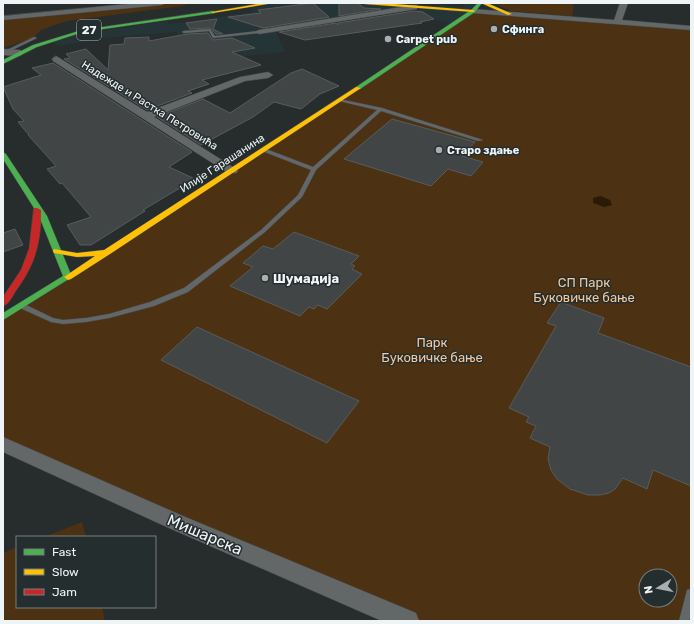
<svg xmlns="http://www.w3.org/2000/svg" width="694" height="624" viewBox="0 0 694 624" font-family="Rubik,sans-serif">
<rect width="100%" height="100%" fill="#272c2d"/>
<path fill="#253537" d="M279 3H376L436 6 438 5H443L462 7 465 3H480L453 23 435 20 425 12 419 13 414 10H401L316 23 319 26 276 32 285 52 203 60 183 34 178 35 177 32 102 38 61 46 51 43 82 34 167 21 170 24 253 12 251 8Z"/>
<path fill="#4c3213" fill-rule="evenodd" d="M177 3H190L182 6 67 21 41 30 33 38 3 48V20Z
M492 3H574L572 16 511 11Z
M473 11 691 28V621H408L3 443V316ZM646 576H670V600H646Z
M82 522 86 537H44Z
M17 547V607H102L105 621H3V553Z"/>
<path fill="#2b1a08" d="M601 196 610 200 612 205 604 207 593 203V198Z"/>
<path fill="#424546" stroke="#575c5d" d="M313 3 329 17 263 28 228 17 261 13 258 10Z
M339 3H358L364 8 381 9 339 16Z
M414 11 423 12 434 19 420 22 422 23 305 40 279 32 336 23 338 25V23Z
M217 19 213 29 223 34H216L210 28 190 29 186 23Z
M208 33 213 40 232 38 255 48 232 52 261 65 202 80 209 84 188 91 192 93 147 110 64 59 70 58 66 54 86 49 108 70 110 45 124 44 125 38 149 37V41L187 34Z
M53 63 192 152 169 167 195 179 143 210 145 211 91 245H80L67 225 91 217 62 183 60 184 47 169 56 166 28 135H29L18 122 24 121 13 109 3 87 41 75 32 68Z
M302 69 339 86 320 94 301 109 274 102 253 117 201 145 157 117 203 99 230 113 291 73Z
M392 119 475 142 462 156 483 162 471 176 448 169 431 186 344 159Z
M15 229 23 245 3 252V233Z
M294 232 359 256 351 264 355 266 352 269 362 274 327 309 318 305 314 309 309 307 300 316 230 286 253 267 243 263 263 246 273 249Z
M561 302 604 318 598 333 691 367V486L653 470 647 489 623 478 615 489 609 493 600 495H588L570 489 557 479 551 470 548 459 550 447 530 438 536 426 526 422 529 417 509 408 556 326 547 323Z
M197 327 359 401 327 443 161 360Z"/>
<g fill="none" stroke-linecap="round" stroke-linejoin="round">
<defs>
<path id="lane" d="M210 29 215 36 259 31 261 32 259 33 214 38H213L209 31 184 33 182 32 184 31Z
M34 37 37 38 6 53 3 52Z
M339 99 382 108 483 140 478 141 381 111 316 170 302 197 265 232 188 292 154 306 109 318 86 322 63 324 51 322 20 308 19 306 20 304H24L53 318 63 320 86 318 109 314 150 302 184 288 261 230 298 195 311 170 262 151V149H266L313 167 377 110 339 101Z
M691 589V614L689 621H679L686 594 687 590Z"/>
<path id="street" d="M138 3H166L162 5 3 20V16Z
M620 3H628L622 20 691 26V30L473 13 469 11 473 9 614 20Z
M414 5H417V9L259 34 255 32 259 30Z
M3 49 20 50 24 53 20 56 3 55Z
M56 56 147 112 240 77 268 72 273 75 268 78 245 81 154 117 236 169 238 171 236 173H228L53 61 52 59Z
M3 437 183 516 416 613 419 621H382L169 528 3 452Z"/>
<path id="fast" d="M478 3H482L475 12 360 89H356V87L471 10Z
M213 11 215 13 83 32 37 47 3 64V60L33 45 82 30Z
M3 152 6 154 47 216 72 277 3 320V313L63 276 39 216 3 159Z"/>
<path id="slow" d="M263 3H274L213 13 211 12Z
M362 3H382L473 10 475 11 473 12 364 4Z
M481 3H487L512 14 508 15Z
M356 87 361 88 110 254 71 279 68 280 64 277 95 256 77 257 54 253 53 251 54 249 77 253 104 250Z"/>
<path id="jam" d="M34 208H37L41 210C41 244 35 265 15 292 12 297 9 304 3 306V297L21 270 29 249Z"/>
</defs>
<use href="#lane" stroke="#454a4a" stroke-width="1"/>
<use href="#street" stroke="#454a4a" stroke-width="1"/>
<use href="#fast" stroke="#454a4a" stroke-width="1"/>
<use href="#slow" stroke="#454a4a" stroke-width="1"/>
<use href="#jam" stroke="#454a4a" stroke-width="1"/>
<use href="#lane" fill="#636768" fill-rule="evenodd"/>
<use href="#street" fill="#636768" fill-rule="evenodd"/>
<use href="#fast" fill="#4caf50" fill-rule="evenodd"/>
<use href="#slow" fill="#ffc107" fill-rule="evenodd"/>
<use href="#jam" fill="#c62828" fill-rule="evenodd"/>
</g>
<g fill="#a9afb0" stroke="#252e2f" stroke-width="1.5">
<circle cx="494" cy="29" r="4"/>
<circle cx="388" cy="39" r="4"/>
<circle cx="439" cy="150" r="4"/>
<circle cx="265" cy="278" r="4"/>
</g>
<g text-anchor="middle" stroke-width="3" stroke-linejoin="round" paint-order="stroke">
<g font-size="11" font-weight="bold" fill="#eff5f6" stroke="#252e2f" text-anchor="start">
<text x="502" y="33">Сфинга</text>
<text x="396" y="43">Carpet pub</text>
<text x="447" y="154">Старо здање</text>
</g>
<g font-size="11" fill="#eff5f6" stroke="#252e2f">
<text transform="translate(150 105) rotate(32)" y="4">Надежде и Растка Петровића</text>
<text transform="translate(222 163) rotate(-33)" y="4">Илије Гарашанина</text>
</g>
<rect fill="#252e2f" stroke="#b2b9ba" stroke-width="1" x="77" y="20" width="24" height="20" rx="3"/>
<g font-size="12" font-weight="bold" fill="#eff5f6">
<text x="89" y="34">27</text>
</g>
<g font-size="13" font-weight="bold" fill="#eff5f6" stroke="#252e2f" text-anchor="start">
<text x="273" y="283">Шумадија</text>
</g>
<g font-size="13" fill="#f7c797" stroke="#252e2f">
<text x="584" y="287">СП Парк<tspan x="584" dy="15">Буковичке бање</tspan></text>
<text x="432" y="347">Парк<tspan x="432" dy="15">Буковичке бање</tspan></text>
</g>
<g font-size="16" fill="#eff5f6" stroke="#252e2f">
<text transform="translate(205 534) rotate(23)" y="6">Мишарска</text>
</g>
</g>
<rect width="694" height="624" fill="none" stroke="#eff5f6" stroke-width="8"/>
<rect x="16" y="536" width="140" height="72" fill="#252e2f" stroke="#767e7f"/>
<rect x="24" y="549" width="20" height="6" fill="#4caf50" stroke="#767e7f"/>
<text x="52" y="556" font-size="12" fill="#eff5f6">Fast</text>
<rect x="24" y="569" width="20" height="6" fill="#ffc107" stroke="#767e7f"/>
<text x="52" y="576" font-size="12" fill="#eff5f6">Slow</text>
<rect x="24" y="589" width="20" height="6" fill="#c62828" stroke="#767e7f"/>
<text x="52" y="596" font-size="12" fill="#eff5f6">Jam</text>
<g transform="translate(658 588) rotate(260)"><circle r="19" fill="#252e2f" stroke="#767e7f"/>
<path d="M0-3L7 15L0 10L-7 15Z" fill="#a9afb0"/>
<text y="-6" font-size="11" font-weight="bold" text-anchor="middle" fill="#eff5f6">N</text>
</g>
</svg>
